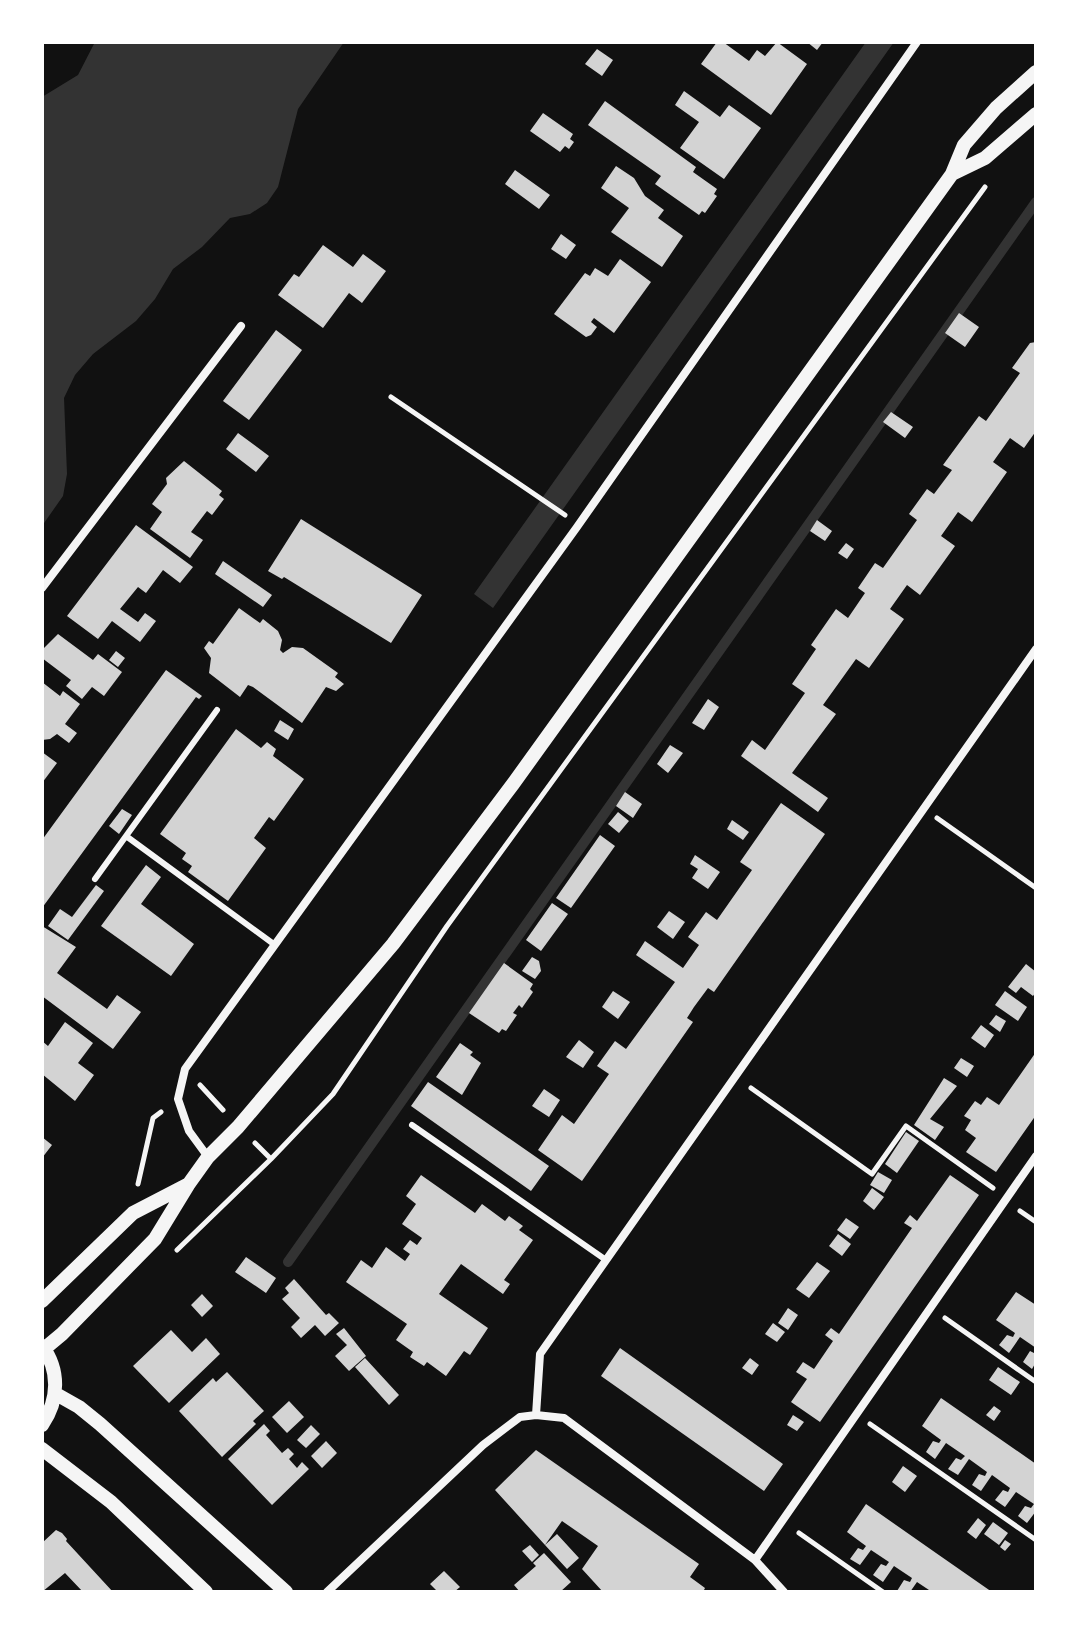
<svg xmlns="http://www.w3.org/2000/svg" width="1078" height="1634" viewBox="0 0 1078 1634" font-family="Arial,sans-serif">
<rect width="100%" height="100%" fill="#111"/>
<path fill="#333" d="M95 42H344L298 109 278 187 267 203 250 214 230 218 202 247 173 269 155 299 136 321 93 354 75 375 64 398 67 474 63 496 42 526V97L78 75Z
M866 42H894L493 608 474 594Z"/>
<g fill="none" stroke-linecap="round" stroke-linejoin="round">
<path stroke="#333" stroke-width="10" d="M288 1262 1036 202"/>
</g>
<path fill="#d3d3d3" d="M717 42H723L749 61 757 50 765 56 777 42 807 64 771 115 701 64Z
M807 42H823L817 50Z
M597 49 613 60 602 76 585 64Z
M684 91 720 117 729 105 761 128 724 179 680 148 699 122 675 105Z
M605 101 696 167 693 172 717 189 714 194 717 196 705 213 702 211 699 215 655 184 661 176 588 125Z
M543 113 573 134 570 139 574 142 569 149 565 146 560 152 530 131Z
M616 166 634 178 645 196 664 210 658 218 683 236 662 267 611 232 629 208 601 188Z
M515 170 550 195 539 209 505 184Z
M561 234 576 245 566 259 551 249Z
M323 245 353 267 363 254 386 271 362 303 349 293 323 328 278 295 294 274 299 277Z
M620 259 651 282 614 333 594 318 591 322 597 327 591 335 586 337 554 314 585 273 590 276 595 268 608 276Z
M959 313 979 327 965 347 945 333Z
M276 330 302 350 249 420 223 401Z
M1036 342V431L1024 448 1010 438 993 462 1007 472 972 522 958 512 941 536 955 546 920 595 907 585 890 609 904 619 869 668 856 659 823 705 836 714 792 773 828 798 818 812 741 756 752 740 765 750 805 693 792 684 816 649 811 645 836 609 848 618 865 593 858 588 875 563 883 568 917 520 909 514 927 489 934 494 952 470 943 465 979 416 986 421 1020 373 1012 368 1030 343Z
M891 412 913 427 905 438 883 422Z
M238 433 269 456 256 472 226 449Z
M184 461 222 491 219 495 224 499 212 515 207 511 191 532 203 540 190 558 150 529 162 512 152 504 167 484 166 478Z
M301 519 422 595 391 643 284 577 282 579 268 571Z
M817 520 832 531 825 541 810 531Z
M136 525 193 567 180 583 163 570 146 593 138 587 120 609 138 622 145 613 156 621 140 642 112 621 98 639 67 616Z
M846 543 854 549 847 559 838 553Z
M223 561 272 595 263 607 215 574Z
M239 608 260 623 263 619 278 631 282 640 280 650 283 653 292 647 303 648 338 673 335 677 344 684 336 691 326 687 302 723 253 687 248 685 240 697 209 673 211 658 204 648 209 641 213 644Z
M58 634 93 660 98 654 122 672 104 696 92 687 82 699 66 686 71 680 42 658V650Z
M116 651 125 658 118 667 109 660Z
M166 670 202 696 199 699 196 697 42 908V840Z
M42 682 60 696 63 691 80 704 65 724 77 733 69 743 57 734 50 739 42 740Z
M708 699 719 707 704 730 692 723Z
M280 720 294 729 288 740 274 731Z
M236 729 261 748 267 742 276 749 273 756 304 779 274 821 269 817 254 838 266 848 228 901 188 872 192 866 182 859 186 853 160 834Z
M670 745 683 753 668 773 657 764Z
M42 752 57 763 42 783Z
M625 792 642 804 633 818 616 806Z
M781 803 825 834 714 992 708 988 694 1007 687 1018 693 1022 582 1181 538 1150 562 1115 574 1124 609 1074 597 1066 615 1041 626 1049 675 982 636 955 645 941 683 968 699 945 688 937 706 912 717 920 752 870 740 862Z
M122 809 132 815 119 834 109 826Z
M618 812 629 821 619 833 608 824Z
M732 820 749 832 743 840 727 829Z
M600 835 615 846 571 908 556 898Z
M695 855 720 872 708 889 692 878 698 869 690 864Z
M146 865 161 877 141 904 194 944 171 976 101 926Z
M96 885 104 891 68 940 48 926 60 909 72 917Z
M552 903 568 914 541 951 526 940Z
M669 911 685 922 673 939 657 927Z
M42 926 76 947 57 973 107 1009 117 995 141 1012 113 1049 42 996Z
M532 957 539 961 541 971 535 979 522 971Z
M504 963 533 984 530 989 533 992 522 1008 519 1005 513 1013 517 1015 506 1031 502 1029 499 1033 469 1013Z
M1026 964 1036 972V992L1033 996 1021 987 1016 993 1008 987Z
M613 991 630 1002 618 1019 602 1007Z
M1005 991 1027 1007 1018 1021 995 1005Z
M996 1015 1006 1021 1000 1032 989 1024Z
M65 1022 93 1043 78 1063 94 1075 75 1101 42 1074V1041L48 1046Z
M981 1025 994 1035 985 1048 971 1038Z
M579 1040 594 1052 583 1068 566 1057Z
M460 1043 473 1052 470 1055 481 1063 462 1095 436 1077Z
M1036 1052V1115L996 1172 966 1152 976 1138 965 1130 971 1120 964 1116 975 1101 981 1105 987 1097 999 1105Z
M961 1058 974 1066 967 1077 954 1068Z
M944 1078 957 1086 930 1119 944 1127 935 1140 914 1125Z
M428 1082 549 1166 531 1191 411 1106Z
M544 1089 560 1100 549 1117 532 1106Z
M906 1132 919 1141 897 1173 885 1164Z
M42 1137 52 1145 42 1158Z
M878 1172 892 1180 884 1193 870 1185Z
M421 1175 475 1213 482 1204 505 1221 509 1216 523 1226 519 1230 533 1240 504 1280 510 1284 503 1294 461 1264 439 1294 488 1328 470 1355 464 1351 446 1376 427 1362 424 1366 410 1357 413 1352 396 1340 407 1324 346 1282 361 1260 372 1268 386 1247 405 1261 410 1254 403 1249 410 1240 417 1245 422 1238 402 1224 416 1204 406 1196Z
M950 1175 979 1195 820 1422 791 1402 807 1379 796 1372 803 1362 814 1369 833 1341 825 1335 831 1328 839 1334 912 1228 904 1223 910 1215 917 1221Z
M872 1188 884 1197 874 1210 863 1201Z
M846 1218 859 1227 850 1239 837 1230Z
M838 1234 851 1244 842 1256 829 1246Z
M246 1257 276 1278 266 1293 235 1272Z
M817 1262 830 1271 809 1298 796 1289Z
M294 1279 326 1315 329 1313 339 1323 325 1336 315 1325 301 1338 291 1327 300 1318 282 1299 289 1293 285 1288Z
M1016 1292 1036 1305V1348L1020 1337 1009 1353 999 1345 1007 1335 1013 1337 1015 1333 996 1320Z
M202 1294 213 1306 202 1317 191 1305Z
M788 1308 798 1315 788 1330 778 1323Z
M773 1323 785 1332 777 1342 765 1334Z
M344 1328 366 1356 349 1371 335 1356 347 1345 336 1334Z
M171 1330 192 1352 206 1338 220 1354 169 1403 133 1366Z
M620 1348 783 1464 764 1491 601 1376Z
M1030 1351 1036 1354V1362L1032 1369 1023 1362Z
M365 1358 399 1395 389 1405 355 1367Z
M750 1358 759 1365 752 1375 742 1368Z
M998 1367 1020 1382 1011 1395 989 1380Z
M227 1372 264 1411 253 1421 256 1424 222 1457 179 1411 213 1378 216 1382Z
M941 1398 1036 1464V1511L1027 1523 1018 1516 1025 1506 1031 1508 1034 1504 1016 1492 1005 1507 995 1500 1003 1490 1008 1492 1010 1488 992 1475 981 1491 972 1485 979 1474 985 1476 987 1472 969 1459 958 1475 948 1469 956 1458 961 1460 965 1456 946 1443 935 1459 926 1452 933 1441 939 1443 941 1440 922 1426Z
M289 1401 304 1417 287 1433 272 1417Z
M994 1406 1001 1411 994 1421 986 1415Z
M793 1415 804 1422 797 1431 787 1425Z
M264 1424 270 1431 266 1435 282 1453 288 1448 294 1454 289 1459 297 1468 302 1462 309 1469 272 1505 228 1459Z
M311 1425 320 1434 306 1448 297 1440Z
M326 1441 337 1453 322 1468 311 1456Z
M536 1450 699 1564 690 1577 705 1588 703 1592H603L582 1569 598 1546 562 1521 545 1545 495 1490Z
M903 1466 917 1476 905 1492 892 1482Z
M866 1504 936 1553 992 1592H932L917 1582 910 1592H899L897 1591 904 1580 910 1582 912 1578 894 1566 883 1582 873 1575 881 1564 886 1566 889 1562 871 1550 860 1565 850 1559 858 1548 863 1550 866 1546 847 1532Z
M978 1518 986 1525 976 1539 967 1532Z
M993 1522 1008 1533 999 1545 984 1534Z
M56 1530 62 1533 67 1539 66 1541 113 1592H83L65 1573 42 1592V1543Z
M557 1534 579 1558 567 1569 545 1545Z
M1005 1540 1011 1544 1005 1551 1000 1547Z
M530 1545 539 1555 532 1562 522 1551Z
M544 1553 571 1582 560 1592H520L514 1585 536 1566 533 1563Z
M444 1571 460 1587 454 1592H438L430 1584Z"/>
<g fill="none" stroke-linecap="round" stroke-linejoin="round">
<path stroke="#f5f5f5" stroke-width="5" d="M391 397 565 515
M937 818 1036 888
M200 1085 223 1110
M751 1088 872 1174 906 1126 993 1188
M255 1143 271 1159
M138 1184 153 1118 161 1112
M1020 1211 1036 1222
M177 1250 271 1159 333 1094 447 926 985 187
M945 1318 1036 1382
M870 1424 1036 1540
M799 1533 883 1592"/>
<path stroke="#f5f5f5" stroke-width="6" d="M126 836 275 945
M95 879 217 710
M412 1125 606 1260"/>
<path stroke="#f5f5f5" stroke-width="8" d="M42 588 241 326
M208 1157 189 1131 178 1099 185 1069 577 527 917 42
M536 1415 540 1354 1036 649
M755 1560 1036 1156
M327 1592 483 1445 520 1417 536 1415 564 1418 755 1560 784 1592"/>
<path stroke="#f5f5f5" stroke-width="14" d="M952 174 985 158 1036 114
M42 1301 133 1213 187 1185
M42 1346C60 1370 59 1400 42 1425
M44 1349 62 1334 155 1239 188 1185 208 1157 238 1127 393 944 513 784 952 174 964 145 996 108 1036 72
M56 1394 79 1407 100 1424 286 1592
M42 1449 111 1502 206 1592"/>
</g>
<rect width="1078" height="1634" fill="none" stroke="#ffffff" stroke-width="88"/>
</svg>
